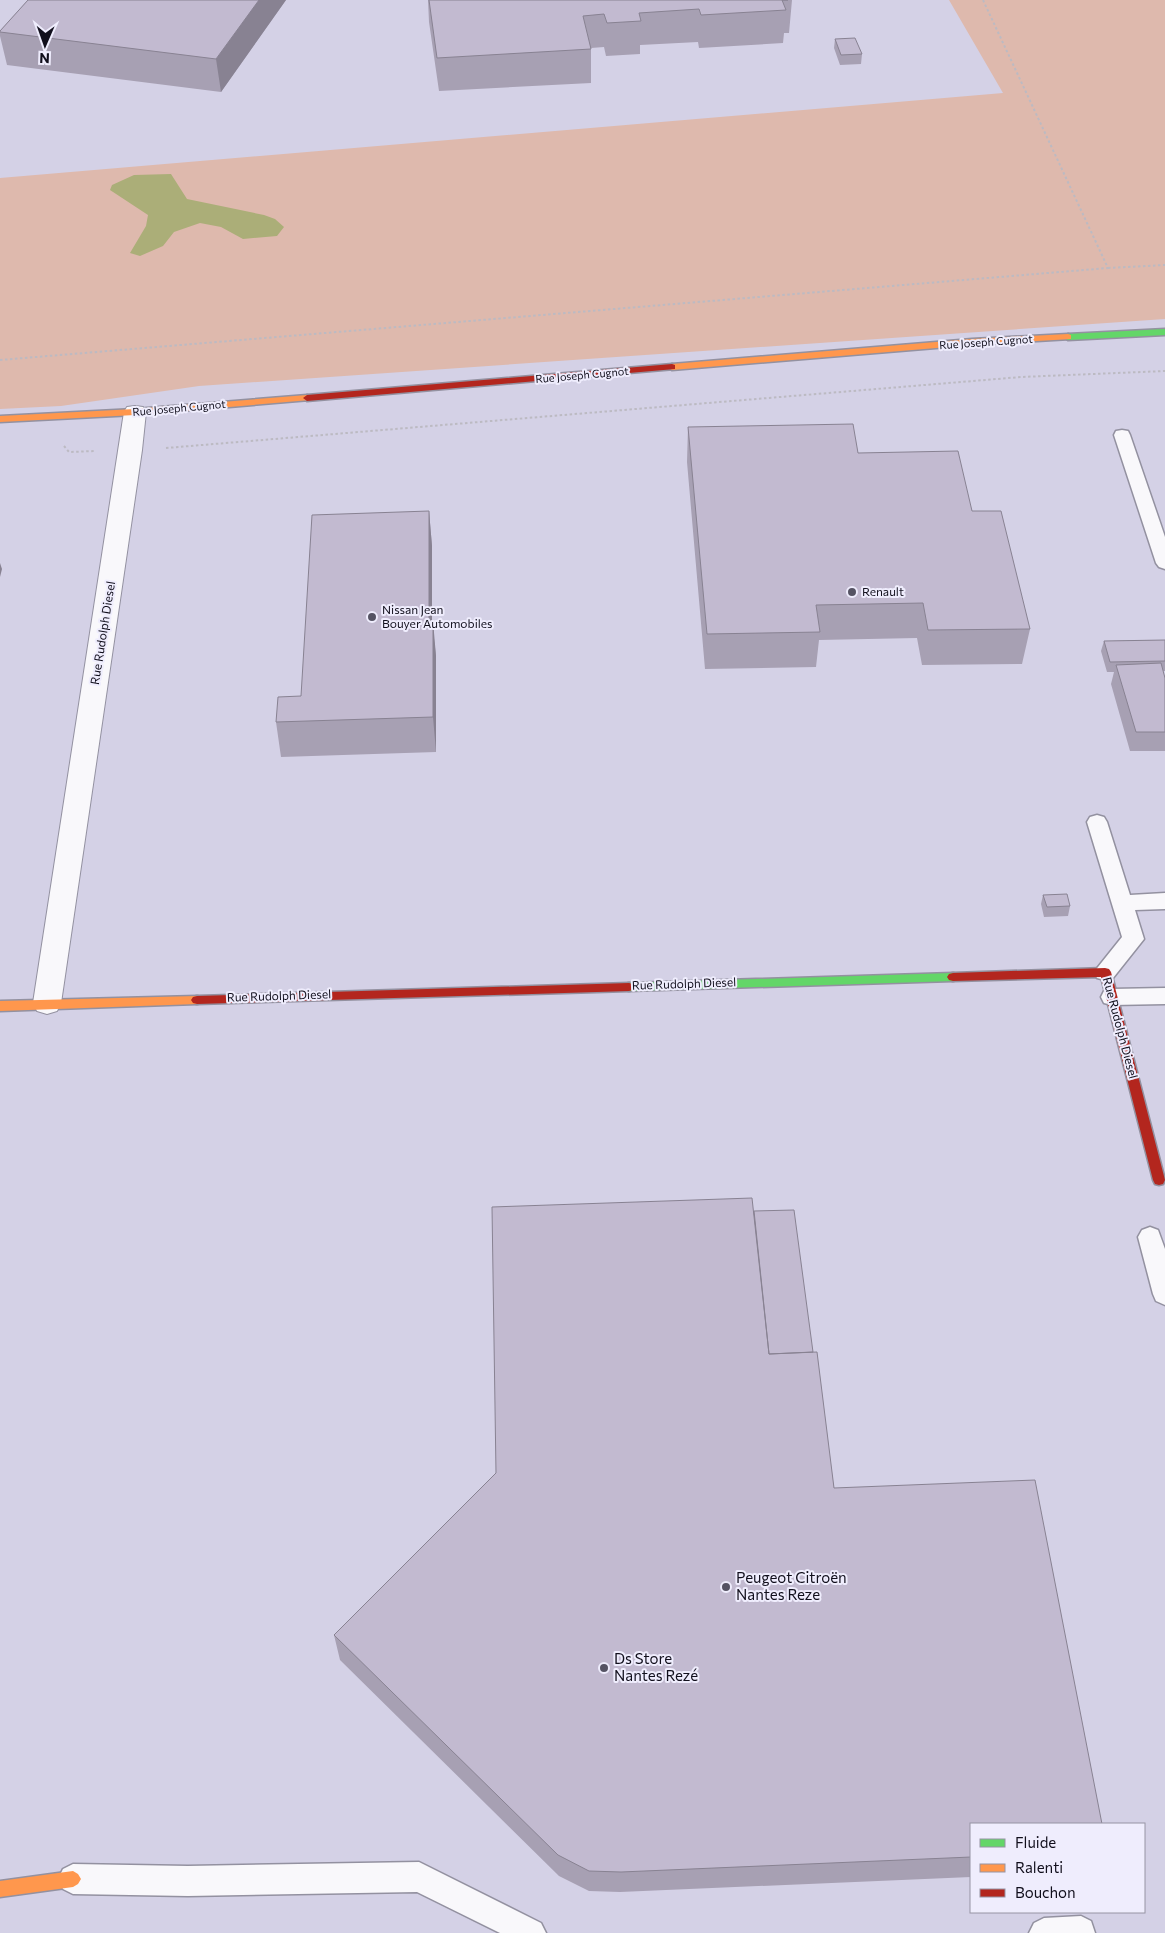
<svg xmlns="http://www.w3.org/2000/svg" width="1165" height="1933" viewBox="0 0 1165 1933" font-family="Commissioner,sans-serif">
<rect width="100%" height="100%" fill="#d4d1e6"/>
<path fill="#deb9ad" d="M949 0H1165V319L199 386 61 406 0 409V178L1003 93Z"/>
<path fill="#abae78" d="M171 174 187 199 264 215 275 219 284 227 277 236 243 239 221 227 200 223 174 232 163 246 140 256 130 253 146 226 148 215 110 190 112 185 134 175Z"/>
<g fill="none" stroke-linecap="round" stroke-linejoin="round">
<defs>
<path id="lane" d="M1122 430 1128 431 1130 435 1165 537V569L1159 567 1156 563 1114 435 1116 431Z
M1097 815 1104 817 1107 822 1130 895 1165 893V909L1135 910 1144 939 1113 978 1105 980 1097 978 1094 972 1122 937 1087 822 1090 817Z
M1165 988V1004L1112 1005 1104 1003 1101 997 1104 991 1112 989Z
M1150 1227 1158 1230 1165 1249V1305L1156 1301 1153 1294 1138 1237 1142 1230Z
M419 1862 541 1923 546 1933H500L417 1892 188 1896 73 1894 63 1889 58 1879 63 1869 73 1864 188 1866Z
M1081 1916 1091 1921 1095 1933H1029L1034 1923 1044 1918Z"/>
<path id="street" d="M135 406 143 407 146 412 142 450 61 1003 57 1011 47 1014 37 1011 33 1003 124 412 127 407Z"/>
<path id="fast" d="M1165 329V335L1068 340 1064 337 1068 334Z
M953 973 957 974 959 977 957 980 953 981 629 991 625 990 623 987 625 984 629 983Z"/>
<path id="slow" d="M1068 334 1071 335V339L972 345 672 370 668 367 672 364 972 339Z
M307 395 310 396V400L135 415 0 422V416L135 409Z
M197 996 201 997 203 1000 201 1003 197 1004 0 1011V1001Z
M73 1871 78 1874 81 1879 78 1884 73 1887 0 1897V1881Z"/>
<path id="jam" d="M672 364 675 365V369L307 401 303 398 307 395Z
M1105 968 1109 969 1111 972 1165 1180 1163 1184 1159 1185 1155 1184 1153 1180 1101 977 953 981 949 980 947 977 949 974 953 973Z
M629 983 633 984 635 987 633 990 629 991 197 1004 193 1003 191 1000 193 997 197 996Z"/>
</defs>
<use href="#lane" stroke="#9391a0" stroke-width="3"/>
<use href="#street" stroke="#9391a0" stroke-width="2"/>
<use href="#fast" stroke="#9391a0" stroke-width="3"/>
<use href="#slow" stroke="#9391a0" stroke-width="3"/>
<use href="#jam" stroke="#9391a0" stroke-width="3"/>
<path stroke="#bcbac2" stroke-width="2" stroke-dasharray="2.5 2.5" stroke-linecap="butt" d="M1108 268 1165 265
M0 360 1108 268 983 0
M64 446 69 452 95 451
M166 448 1021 377 1165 371"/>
<use href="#lane" fill="#f9f8fb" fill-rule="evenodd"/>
<use href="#street" fill="#f9f8fb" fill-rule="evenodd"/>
<use href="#fast" fill="#63d668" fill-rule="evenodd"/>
<use href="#slow" fill="#ff974d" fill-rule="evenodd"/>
<use href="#jam" fill="#b3261e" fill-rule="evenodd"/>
</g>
<path fill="#a7a0b3" d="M28 0H286L221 92 7 65 0 36V31Z
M428 0H792L789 33H784L783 43 699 48 698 42 640 45V54L606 56 604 47 591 48V83L439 91 429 22Z
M835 39 862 54 861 64 840 65 834 48Z
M688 427 858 453 972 511 1030 629 1022 664 922 665 917 638 819 640 816 667 705 669 687 462Z
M429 511 432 546V621L436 656V752L281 757 276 722 301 696Z
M1165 640V671H1163L1165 678V751H1130L1111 684 1114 672H1107L1101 651 1104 641Z
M1043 895 1070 906 1068 916 1044 917 1041 904Z
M754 1211 813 1352 834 1488 971 1824V1877L620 1892 589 1891 559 1876 340 1660 334 1635 496 1473Z"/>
<path fill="#888292" d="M259 0H286L221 92 216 59Z
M429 511 432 546V656L429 621Z
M0 563 2 569 0 577Z
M433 621 436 656V752L433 717Z"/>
<path fill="#c2bad0" stroke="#888292" d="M28 0H259L216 59 0 32V31Z
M429 0H788H782L786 10 701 15 699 9 639 13 641 21 607 23 604 14 583 16 591 49 437 58Z
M855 38 862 54 841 55 835 39Z
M853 424 858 453 958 451 972 511H1001L1030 629 928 630 923 603 816 605 820 632 707 634 688 427Z
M429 511V621H433V717L276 722 278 697 301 696 312 515Z
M1165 640V661L1110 662 1104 641Z
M1161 663 1165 678V732H1136L1116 665Z
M1067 894 1070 906 1047 907 1043 895Z
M752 1198 769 1354 817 1352 834 1488 1035 1480 1102 1824H971V1857L621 1872 589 1871 558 1855 334 1635 496 1473 492 1207Z
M794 1210 813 1352 769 1354 754 1211Z"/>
<g fill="#555363" stroke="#efedfd" stroke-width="2">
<circle cx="852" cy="592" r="5"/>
<circle cx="372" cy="617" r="5"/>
<circle cx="726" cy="1587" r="5"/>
<circle cx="604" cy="1668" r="5"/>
</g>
<g text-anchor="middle" stroke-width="4" stroke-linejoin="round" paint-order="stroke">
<g font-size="11" fill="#110f1c" stroke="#efedfd">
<text transform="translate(986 342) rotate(-4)" y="4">Rue Joseph Cugnot</text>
<text transform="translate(582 375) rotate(-5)" y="4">Rue Joseph Cugnot</text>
<text transform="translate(179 408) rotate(-5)" y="4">Rue Joseph Cugnot</text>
</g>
<g font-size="12" fill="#110f1c" stroke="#efedfd" text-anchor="start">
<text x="862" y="596">Renault</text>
<text x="382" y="614">Nissan Jean<tspan x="382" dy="14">Bouyer Automobiles</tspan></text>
</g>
<g font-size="12" fill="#110f1c" stroke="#efedfd">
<text transform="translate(103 633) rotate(-81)" y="4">Rue Rudolph Diesel</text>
<text transform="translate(684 984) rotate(-2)" y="4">Rue Rudolph Diesel</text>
<text transform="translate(279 996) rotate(-2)" y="4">Rue Rudolph Diesel</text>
<text transform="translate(1120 1028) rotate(75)" y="4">Rue Rudolph Diesel</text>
</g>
<g font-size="15" fill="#110f1c" stroke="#efedfd" text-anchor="start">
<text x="736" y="1583">Peugeot Citroën<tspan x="736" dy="17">Nantes Reze</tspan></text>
<text x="614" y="1664">Ds Store<tspan x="614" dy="17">Nantes Rezé</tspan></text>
</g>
</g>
<rect x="970" y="1823" width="175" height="90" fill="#efedfd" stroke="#9694a3"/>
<rect x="980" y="1839" width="25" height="8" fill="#63d668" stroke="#9694a3"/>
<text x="1015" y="1848" font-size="15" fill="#110f1c">Fluide</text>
<rect x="980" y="1864" width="25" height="8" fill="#ff974d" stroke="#9694a3"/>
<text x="1015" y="1873" font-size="15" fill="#110f1c">Ralenti</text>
<rect x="980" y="1889" width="25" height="8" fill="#b3261e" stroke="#9694a3"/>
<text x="1015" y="1898" font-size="15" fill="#110f1c">Bouchon</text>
<g transform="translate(45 45) rotate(182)" stroke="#efedfd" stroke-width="4" paint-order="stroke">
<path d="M0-4L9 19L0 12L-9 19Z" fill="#110f1c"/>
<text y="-8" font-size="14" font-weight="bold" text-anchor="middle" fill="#110f1c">N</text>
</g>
</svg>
